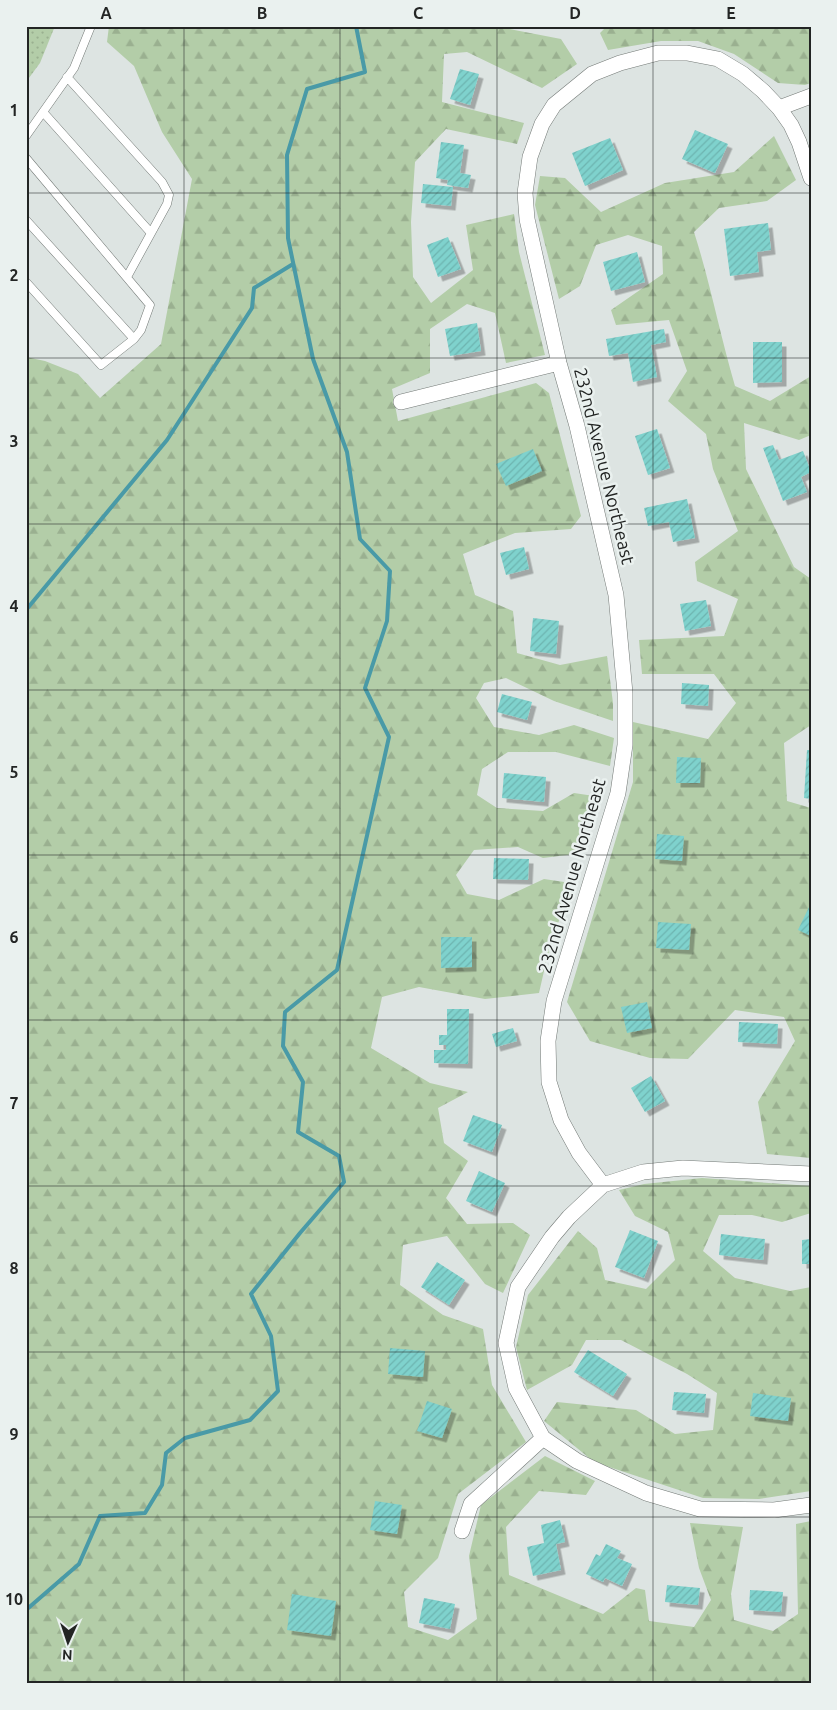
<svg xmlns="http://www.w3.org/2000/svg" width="837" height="1710" viewBox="0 0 837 1710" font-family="Ubuntu,sans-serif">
<defs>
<pattern id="grass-dots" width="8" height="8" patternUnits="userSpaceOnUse" patternTransform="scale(1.25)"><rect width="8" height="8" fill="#b3cda8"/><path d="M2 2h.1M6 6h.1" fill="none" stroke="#9ab090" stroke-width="1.8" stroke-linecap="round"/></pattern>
<pattern id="forest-firs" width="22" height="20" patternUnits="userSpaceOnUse" patternTransform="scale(1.25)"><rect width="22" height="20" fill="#b3cda8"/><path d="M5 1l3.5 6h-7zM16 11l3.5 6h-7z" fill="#9ab090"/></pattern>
<pattern id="building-hatch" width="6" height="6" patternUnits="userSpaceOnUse" patternTransform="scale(1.25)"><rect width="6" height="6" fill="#7fd2cd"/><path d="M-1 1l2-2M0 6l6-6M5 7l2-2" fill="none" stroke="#6db4b0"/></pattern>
<filter id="shadow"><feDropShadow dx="4.5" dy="4.5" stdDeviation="0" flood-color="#0004"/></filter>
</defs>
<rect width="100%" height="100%" fill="#dde4e2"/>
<path fill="url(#grass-dots)" d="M26 26H55L40 63 26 82Z"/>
<path fill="url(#forest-firs)" d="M109 26H493L561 39 577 64 542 88 467 52 444 54 442 102 524 123 517 144 446 129 415 162 411 222 413 277 431 303 473 270 466 225 514 214 519 252 545 355 506 363 495 313 467 304 430 329V373L392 389 398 421 536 383 549 393 581 516 571 529 515 533 463 554 475 595 513 611 517 653 560 665 607 656 613 703V721L554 701 506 678 484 683 476 698 494 727 539 735 574 725 614 738 610 766 556 752H508L482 769 477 795 497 808 543 811 574 793 594 796 575 854 543 858 518 847 474 850 456 875 467 894 499 900 544 879 571 883 547 958 539 993 485 999 419 987 382 997 371 1048 430 1083 468 1092 438 1108 444 1143 468 1161 446 1198 467 1224 513 1223 530 1235 503 1293 485 1284 447 1236 403 1245 400 1285 443 1315 483 1329 492 1385 526 1442 458 1494 438 1558 404 1592 408 1627 448 1640 477 1619 469 1556 481 1505 545 1456 595 1481 586 1495 539 1491 506 1527 509 1575 603 1614 636 1588 645 1590 649 1621 694 1627 711 1600 699 1568 690 1523 743 1527 731 1594 734 1620 773 1631 798 1614 796 1524 811 1521V1684H26V357L45 361 78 374 100 398 161 344 192 179 162 132 134 66 107 42Z
M607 26H811V83L805 85 778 83 734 54 698 41H661L608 50 600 33Z
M774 136 796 180 767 201 719 208 694 232C710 282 720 335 735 386L770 401 811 376V435L799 440 744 423 746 469 794 567 811 579V725L784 743 787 801 811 808V1158L767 1154 758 1102 795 1041 784 1017 735 1010 688 1059 650 1058 590 1041 567 1002 633 782V722L708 739 736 703 714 674H642L639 640 724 636 738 599 697 581 695 562 738 531 713 469 706 434 668 401 687 371 669 320 616 325 611 310 663 274 662 246 628 235 596 245 580 286 559 299 535 205 540 176 565 178 601 212 665 183 734 172Z
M702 1178 811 1186V1213L782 1222 752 1215H719L703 1251 735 1278 790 1291 811 1287V1491L759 1499 703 1498 594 1462 544 1421 557 1402 636 1410 675 1434 713 1430 717 1393 687 1374 621 1340H586L572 1365 527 1390 516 1347 528 1295 578 1231 597 1248 605 1280 646 1289 675 1260 668 1232 635 1216 619 1190 644 1184Z"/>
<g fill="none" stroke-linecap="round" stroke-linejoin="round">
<path stroke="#499aa7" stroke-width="4" d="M26 610 167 440 252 308 254 288 293 264
M26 1610 79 1564 100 1516 145 1513 162 1485 166 1453 185 1438 250 1420 278 1391 271 1336 251 1294 300 1233 344 1182 339 1156 298 1132 303 1082 283 1046 285 1012 337 970 389 737 365 688 387 621 390 571 360 539 347 452 313 359 288 238 287 155 307 89 365 72 356 26"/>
</g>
<path fill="url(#building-hatch)" filter="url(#shadow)" d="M460 69 479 74 470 105 450 99Z
M695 130 728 144 715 173 682 159Z
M610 138 623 170 585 186 572 153Z
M441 142 464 145 460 173 471 175 468 188 447 185 448 180 436 178Z
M423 184 453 187 451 206 421 203Z
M768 223 771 250 757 252 759 272 730 276 724 229Z
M448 237 461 269 438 277 427 245Z
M637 252 645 282 611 291 603 262Z
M477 323 481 351 450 356 445 329Z
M664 329 666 342 651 345 657 377 633 382 628 353 609 356 606 339Z
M753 342H782V382L753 383Z
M657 429 670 468 648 475 635 436Z
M773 445 779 460 803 451 811 472 801 477 807 492 783 501 763 448Z
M533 449 542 471 506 486 496 464Z
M687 499 695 538 673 542 669 522 648 526 644 508Z
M524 547 529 569 506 575 500 553Z
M706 600 711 626 685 631 680 604Z
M533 618 559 621 556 654 530 651Z
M682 683 709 685 708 706 681 704Z
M502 694 532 702 527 720 497 712Z
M807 750H811V799L804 798Z
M677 757 701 758 700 783H676Z
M504 773 546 777 544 802 502 798Z
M657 834 684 836 682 861 655 859Z
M494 858 529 859 528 880 493 879Z
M809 907 811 908V936L798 930Z
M658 922 691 924 689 950 656 948Z
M441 937H472V967L441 968Z
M647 1002 652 1028 627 1033 621 1007Z
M447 1009H469L468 1064 434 1063V1050H446V1045H439V1035H447Z
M739 1022 778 1024 777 1044 738 1042Z
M513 1028 517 1041 496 1047 492 1034Z
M651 1076 665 1101 645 1112 631 1088Z
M473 1115 502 1125 492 1152 463 1141Z
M479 1171 505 1183 492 1212 466 1201Z
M630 1230 658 1241 644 1278 615 1267Z
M721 1234 765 1239 763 1260 719 1255Z
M811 1239V1264H802V1240Z
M437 1262 465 1280 449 1305 421 1287Z
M390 1348 425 1351 423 1377 388 1374Z
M588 1350 627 1374 613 1396 574 1372Z
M674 1392 706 1394 704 1413 672 1410Z
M753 1393 791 1398 788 1421 750 1416Z
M427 1401 452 1409 442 1438 417 1431Z
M375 1501 402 1505 397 1534 370 1530Z
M560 1520 565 1542 556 1544 561 1570 533 1576 527 1547 544 1543 541 1525Z
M606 1544 621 1551 617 1558 632 1564 622 1586 605 1578 603 1582 586 1574 596 1554 600 1556Z
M667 1585 700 1588 698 1605 665 1602Z
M750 1590 783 1592 781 1612 749 1610Z
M292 1594 336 1601 331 1636 287 1630Z
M424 1598 455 1604 450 1629 419 1623Z"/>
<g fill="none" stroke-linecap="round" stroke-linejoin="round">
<defs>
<path id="service" d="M67 77 162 182 169 195 167 204 127 277
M43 112 151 233
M26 136 74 68 91 26
M26 158 150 305 141 330 134 339
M26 220 134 339 101 365 26 282"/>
<path id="minor" d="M779 108 811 96
M401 402 559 363
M811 1174 683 1168 643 1172 603 1185 569 1217 552 1237 518 1287 506 1343 516 1388 543 1438 577 1461 646 1493 700 1509 774 1510 811 1505
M603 1185 579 1153 561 1120 549 1082 548 1041 554 1001 618 793 625 745V693L616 595 577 426 559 363 527 219 525 193 530 157 542 124 554 105 592 74 620 63 658 53H687L718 59 743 74 763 91 779 108 791 125 799 142 811 178
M462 1531 471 1504 543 1438"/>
</defs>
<use href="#service" stroke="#747a77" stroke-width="9"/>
<use href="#minor" stroke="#747a77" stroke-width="16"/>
<use href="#service" stroke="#fff" stroke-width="8"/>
<use href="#minor" stroke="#fff" stroke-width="15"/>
</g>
<path fill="none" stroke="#232524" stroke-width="1" stroke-opacity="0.55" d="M184 26V1684M340 26V1684M497 26V1684M653 26V1684M26 193H811M26 358H811M26 524H811M26 690H811M26 855H811M26 1020H811M26 1186H811M26 1352H811M26 1517H811"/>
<g text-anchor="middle" stroke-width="5" stroke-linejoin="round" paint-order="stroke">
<g font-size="18" fill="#232524" stroke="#eaf1ef">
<text transform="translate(604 466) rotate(76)" y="6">232nd Avenue Northeast</text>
<text transform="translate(572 876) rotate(-74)" y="6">232nd Avenue Northeast</text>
</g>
</g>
<rect width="837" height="1710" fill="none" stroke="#eaf1ef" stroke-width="55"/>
<g transform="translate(68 1642) rotate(183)" stroke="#eaf1ef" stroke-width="4" paint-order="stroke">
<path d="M0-4L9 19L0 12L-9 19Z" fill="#232524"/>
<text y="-8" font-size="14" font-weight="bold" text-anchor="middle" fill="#232524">N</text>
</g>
<rect x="28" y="28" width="782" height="1654" fill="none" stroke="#232524" stroke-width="2"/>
<g font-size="16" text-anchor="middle" font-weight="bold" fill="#232524">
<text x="106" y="19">A</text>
<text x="262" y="19">B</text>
<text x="418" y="19">C</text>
<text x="575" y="19">D</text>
<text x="731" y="19">E</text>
<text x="14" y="116">1</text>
<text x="14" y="281">2</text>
<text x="14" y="447">3</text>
<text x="14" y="612">4</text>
<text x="14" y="778">5</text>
<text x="14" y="943">6</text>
<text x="14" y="1109">7</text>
<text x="14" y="1274">8</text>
<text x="14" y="1440">9</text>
<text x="14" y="1605">10</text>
</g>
</svg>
